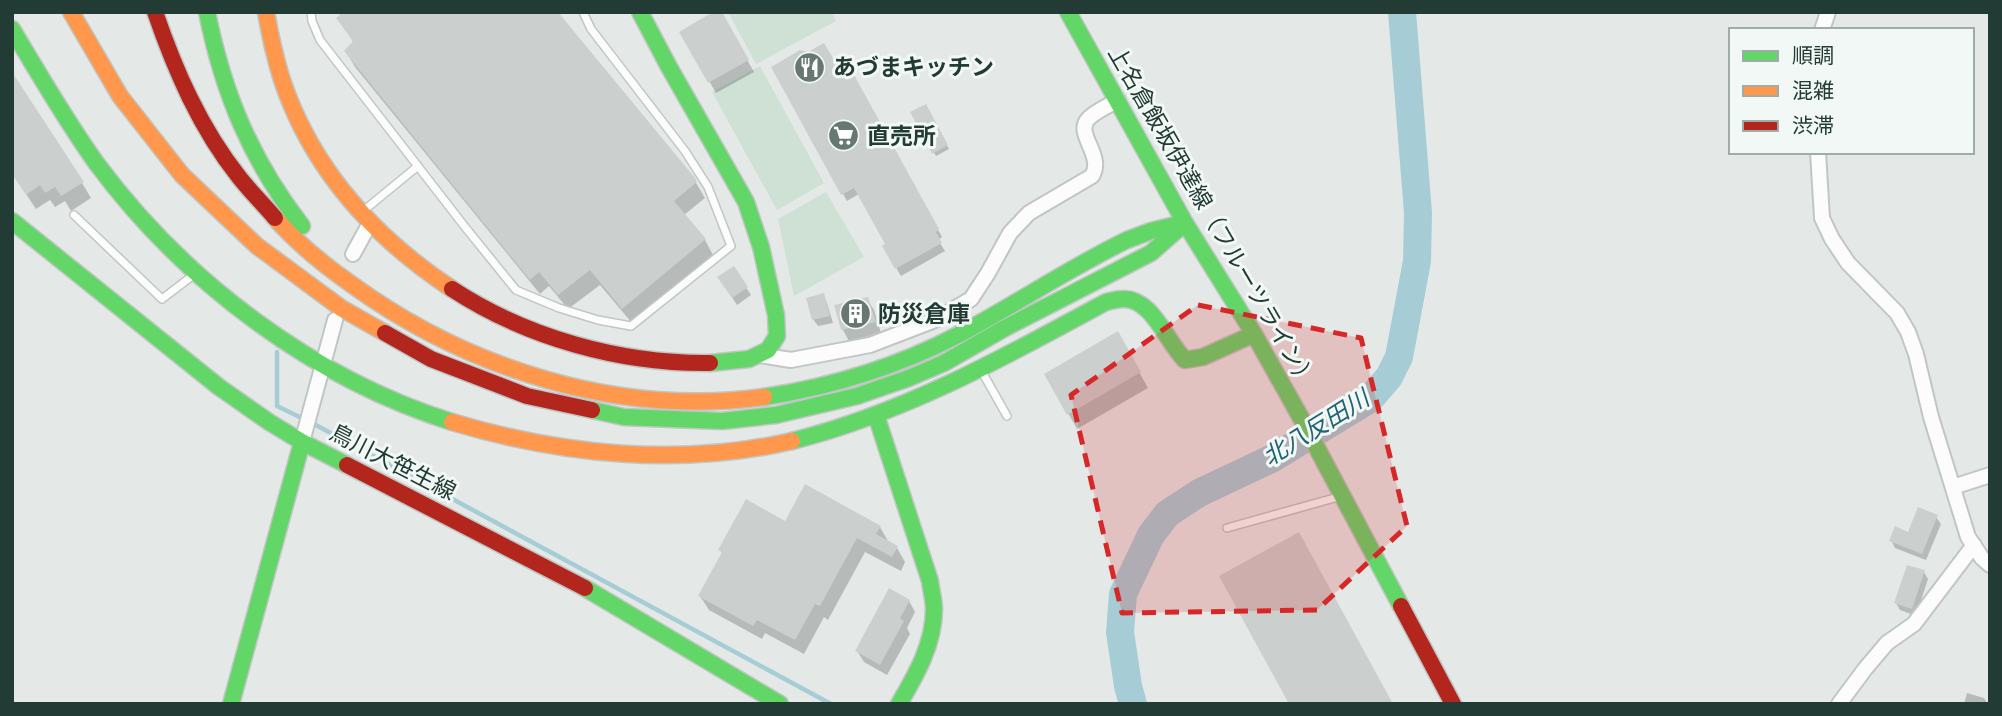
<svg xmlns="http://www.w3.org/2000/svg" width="2002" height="716" viewBox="0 0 2002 716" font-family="'DejaVu Sans','Noto Sans JP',sans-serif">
<rect width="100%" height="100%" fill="#e4e9e7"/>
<path fill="#cee1d4" d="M728 12H831L836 21 756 64Z
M760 66 824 183 777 210 712 92Z
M826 192 864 257 794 296 778 219Z"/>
<path fill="#0003" d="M720 12 754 72 716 93 682 33Z
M339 18 696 183 705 198 684 215 705 240 713 255 632 323 600 285 568 309 549 286 540 294 355 67 346 51 354 43Z
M847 66 942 237 938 240 945 251 901 276 884 247 887 245 859 194 847 201 773 67 838 70Z
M925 106 949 149 936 156 912 113Z
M12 173 82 183 91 198 71 211 65 201 55 207 50 200 36 209Z
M733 268 751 295 737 305 724 285Z
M823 295 827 303 833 323 818 326 813 319Z
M867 299 874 310 881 333 849 341 843 330 837 307Z
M1118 334 1148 388 1077 429 1046 374Z
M1936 517 1941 524 1926 560 1895 548 1891 540 1909 534Z
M786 523 880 527 888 541 897 548 905 562 901 571 865 552 828 620 824 617 804 654 765 633 762 639 709 610 700 596 723 554 720 550Z
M1924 572 1928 579 1916 616 1900 610 1896 603Z
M909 601 915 612 907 628 910 634 887 675 864 662 857 651Z
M1967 693 1984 698 1988 704H1964Z"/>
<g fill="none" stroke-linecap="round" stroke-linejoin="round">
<path stroke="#a6cdd6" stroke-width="4.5" d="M277 352V406L314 424 831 704"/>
<path stroke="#a6cdd6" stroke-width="28" d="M1133 704 1128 686 1120 632 1123 594 1151 535 1167 514 1199 493 1273 458 1370 399 1389 377 1399 357 1417 261 1418 213 1402 12"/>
</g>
<path fill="#cbd0ce" d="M343 12H558L695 178 697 182 674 201 706 239 622 309 590 270 558 295 539 272 530 280 344 51 353 41 336 18Z
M713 12H722L749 60 708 83 679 32Z
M824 43 839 68 848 64 939 229 936 232 942 243 895 269 882 246 885 244 854 188 841 195 771 67 800 50 808 52Z
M12 72 84 182 61 196 55 187 45 193 40 185 26 195 12 174Z
M926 104 948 145 932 154 910 112Z
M734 266 748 287 732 298 717 277Z
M824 293 830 316 812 320 806 298Z
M868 297 876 322 841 330 834 305Z
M1118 331 1141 372 1067 415 1044 374Z
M805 484 881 526 876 534 898 546 892 557 857 538 820 606 815 604 795 640 757 620 753 626 698 596 722 552 718 550 746 499 785 521Z
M1918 507 1938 515 1922 554 1889 541 1895 526 1908 532Z
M1299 532 1393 704H1289L1219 576Z
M1907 565 1925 570 1912 609 1894 603Z
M889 588 910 600 900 618 904 621 880 665 855 651Z"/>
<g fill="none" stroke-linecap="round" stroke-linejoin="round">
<defs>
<path id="lane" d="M311 12 312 21 320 40 465 227 516 290 559 308 598 320 631 326 731 246 708 187 685 151 591 29 583 12
M362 212 418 166
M74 215 162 299 196 273
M981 370 1007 416
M1227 528 1338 497"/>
<path id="street" d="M1822 30 1828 12
M1818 152 1822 218 1832 239 1848 263 1897 313 1908 332 1916 354 1931 417 1968 537 1982 558 1990 565
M353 254 370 223
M760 355 791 360 870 345 935 320 971 299 988 273 1010 233 1029 213 1092 176C1105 155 1073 133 1089 118 1096 111 1108 106 1118 100
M302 442 335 320
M1953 487 1990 475
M1839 704 1865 669 1887 643 1914 624 1974 545"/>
<path id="fast" d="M207 12C223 93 251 160 302 226
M640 12 669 67 746 202 761 247 776 315 777 336 768 350 749 359 710 363
M1068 12 1185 223 1254 334 1301 418 1401 606
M12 29C39 74 66 121 97 164 184 281 312 378 452 422
M12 221 219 387 269 422 302 442 347 465
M764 397C830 387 899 366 958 335 1015 305 1069 268 1127 240L1151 231 1183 223
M592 410 624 417 722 421 776 415 857 396 909 378 944 363 1005 328 1151 253 1185 223
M876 415 930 581C931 590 934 600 934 609 934 644 916 675 899 704
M792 441C904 413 1005 357 1106 302 1111 301 1117 299 1123 299 1152 298 1166 341 1185 360L1203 357 1254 334
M585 588 780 704
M231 704 302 442"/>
<path id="slow" d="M71 12 120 96 182 175 257 246 341 308 385 333
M266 12C270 35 275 58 282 80 312 169 375 238 452 289
M275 218C297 243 324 265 351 284 468 369 619 417 764 397
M452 422C562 455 680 467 792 441"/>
<path id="jam" d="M155 12C175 70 200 128 239 177 250 191 263 204 275 218
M452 289C527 338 621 364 710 363
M385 333 431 359 527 396 592 410
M347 465 585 588
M1401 606 1453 704"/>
</defs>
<use href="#lane" stroke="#c1c6c4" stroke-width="10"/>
<use href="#street" stroke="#c1c6c4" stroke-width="18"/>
<use href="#fast" stroke="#c0c6c4" stroke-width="19"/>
<use href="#slow" stroke="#c0c6c4" stroke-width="19"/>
<use href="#jam" stroke="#c0c6c4" stroke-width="19"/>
<use href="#lane" stroke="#fbfcfb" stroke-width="7"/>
<use href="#street" stroke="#fbfcfb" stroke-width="14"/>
<use href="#fast" stroke="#63d668" stroke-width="16"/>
<use href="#slow" stroke="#ff974d" stroke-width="16"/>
<use href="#jam" stroke="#b3261e" stroke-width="16"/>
</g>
<path fill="#d62828" fill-opacity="0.2" stroke="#d62828" stroke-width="5" stroke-dasharray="14 9" stroke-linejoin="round" d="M1198 305 1361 338 1407 526 1317 610 1122 613 1071 395Z"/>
<defs>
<symbol id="restaurant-disc" viewBox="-11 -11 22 22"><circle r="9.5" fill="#677873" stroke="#f2f8f5"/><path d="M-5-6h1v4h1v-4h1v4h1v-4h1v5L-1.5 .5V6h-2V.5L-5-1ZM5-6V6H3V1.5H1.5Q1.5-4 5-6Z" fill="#fff"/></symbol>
<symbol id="supermarket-disc" viewBox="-11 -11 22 22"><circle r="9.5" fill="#677873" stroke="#f2f8f5"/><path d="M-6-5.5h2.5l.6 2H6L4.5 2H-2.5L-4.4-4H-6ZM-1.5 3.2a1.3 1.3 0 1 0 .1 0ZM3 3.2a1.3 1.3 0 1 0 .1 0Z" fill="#fff"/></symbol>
<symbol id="building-disc" viewBox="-11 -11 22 22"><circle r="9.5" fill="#677873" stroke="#f2f8f5"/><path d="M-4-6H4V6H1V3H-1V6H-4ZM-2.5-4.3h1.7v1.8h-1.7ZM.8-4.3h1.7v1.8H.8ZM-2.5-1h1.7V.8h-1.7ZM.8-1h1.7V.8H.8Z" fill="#fff"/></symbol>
</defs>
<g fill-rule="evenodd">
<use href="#restaurant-disc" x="792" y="50" width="35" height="35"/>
<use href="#supermarket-disc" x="826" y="118" width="35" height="35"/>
<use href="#building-disc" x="838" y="296" width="35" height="35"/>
</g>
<g text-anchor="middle" stroke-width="6" stroke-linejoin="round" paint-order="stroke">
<g font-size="23" font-weight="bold" fill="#233b35" stroke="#f2f8f5" text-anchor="start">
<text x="833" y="75">あづまキッチン</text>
<text x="867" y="144">直売所</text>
<text x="878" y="322">防災倉庫</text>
</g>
<g font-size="23" fill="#233b35" stroke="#f2f8f5">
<text transform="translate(1212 217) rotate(60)" y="8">上名倉飯坂伊達線（フルーツライン）</text>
<text transform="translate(393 462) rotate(27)" y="8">鳥川大笹生線</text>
</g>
<g font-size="24" font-style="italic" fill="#206374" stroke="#f2f8f5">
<text transform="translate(1316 428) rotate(-32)" y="8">北八反田川</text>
</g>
</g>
<rect width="2002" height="716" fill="none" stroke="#233b35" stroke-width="28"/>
<rect x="1729" y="28" width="245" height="126" fill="#f2f8f5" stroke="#9faca8" stroke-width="2"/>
<rect x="1743" y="51" width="35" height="10" fill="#63d668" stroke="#9faca8" stroke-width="2"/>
<text x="1792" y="63" font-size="21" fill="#233b35">順調</text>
<rect x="1743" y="86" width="35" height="10" fill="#ff974d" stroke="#9faca8" stroke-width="2"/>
<text x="1792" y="98" font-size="21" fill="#233b35">混雑</text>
<rect x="1743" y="121" width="35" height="10" fill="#b3261e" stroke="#9faca8" stroke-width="2"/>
<text x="1792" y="133" font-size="21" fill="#233b35">渋滞</text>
</svg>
